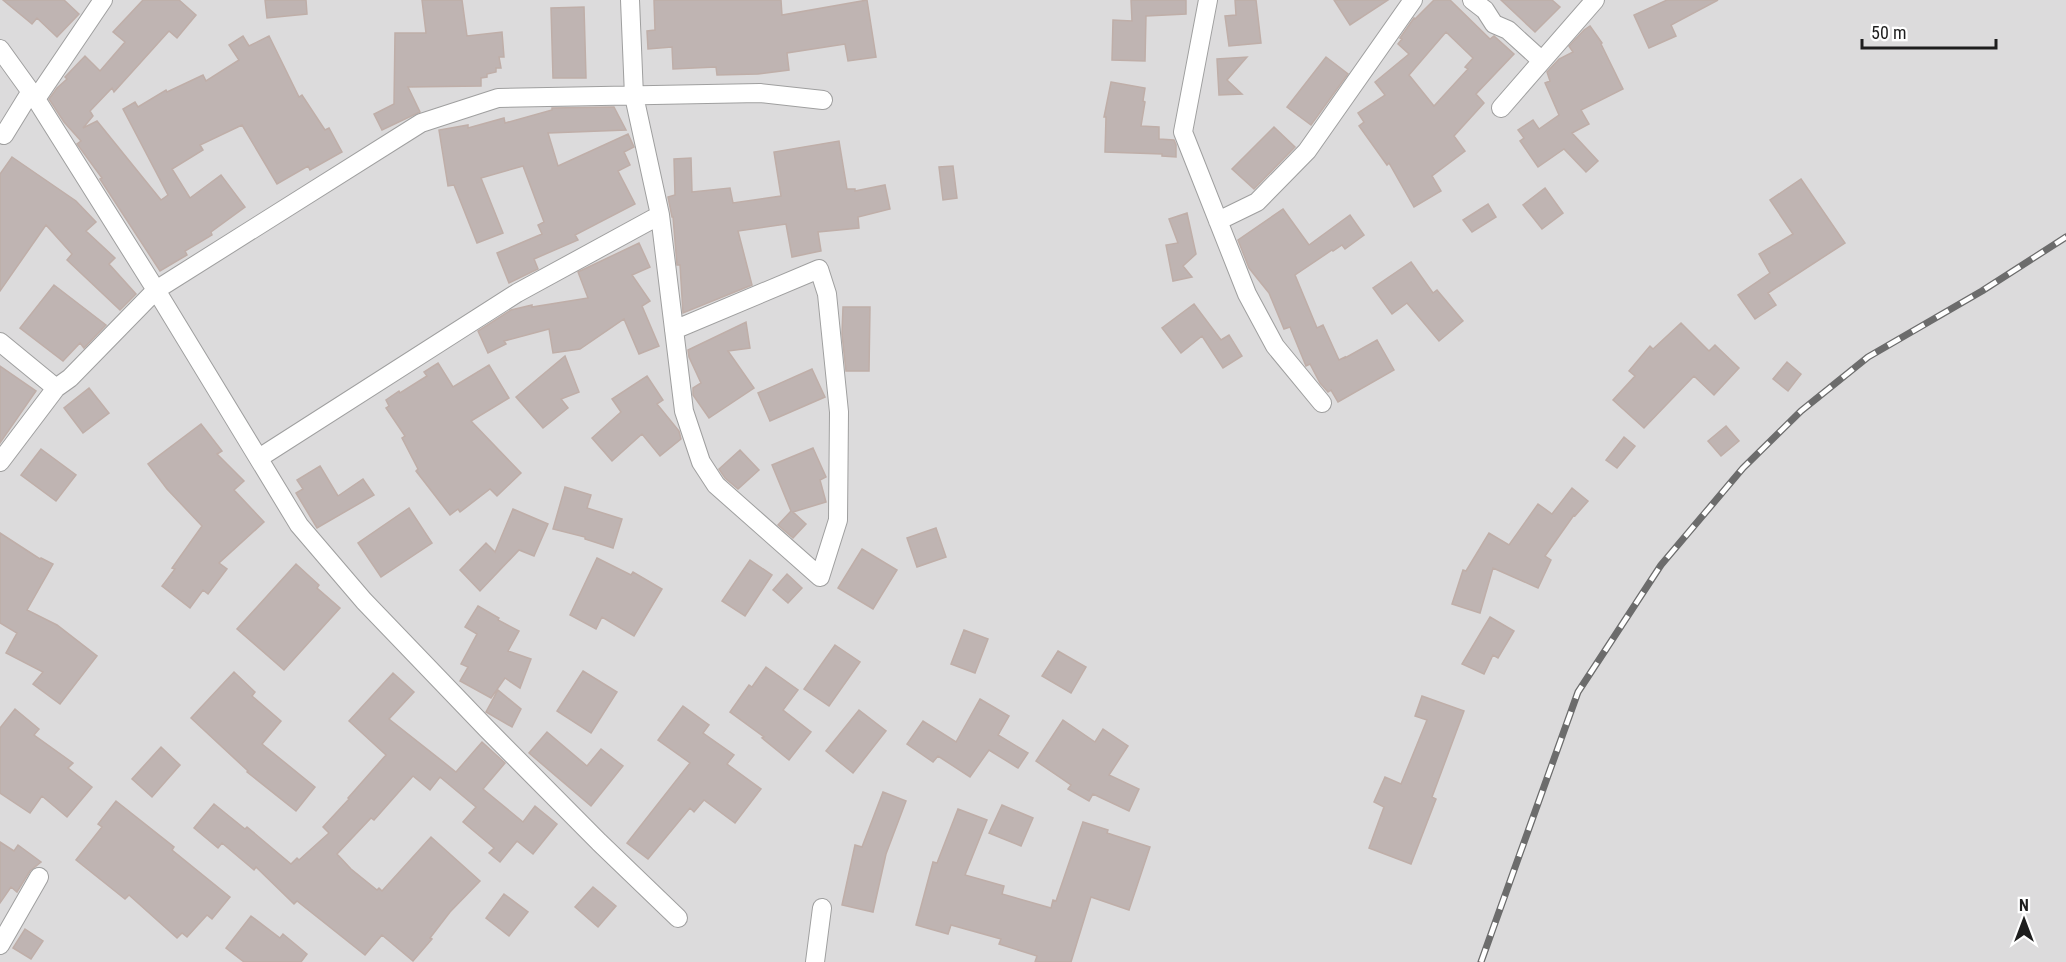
<svg xmlns="http://www.w3.org/2000/svg" width="2066" height="962" viewBox="0 0 2066 962" font-family="'Roboto Condensed',sans-serif">
<rect width="100%" height="100%" fill="#efeae5"/>
<path fill="#dcdbdc" d="M0 0H2066V962H0Z"/>
<path fill="#bfb4b2" stroke="#bfaea8" stroke-width="1.5" fill-rule="evenodd" d="M3 0H64L79 14 57 37 37 18 32 24Z
M143 0H179L196 15 177 38 169 31 114 92 112 88 90 111 93 116 83 128 97 121 161 200 168 195 123 109 135 102 138 107 166 90 167 92 203 75 206 81 239 60 229 45 243 36 249 46 269 36 299 97 302 95 325 130 329 128 342 152 310 170 308 166 277 184 242 125 200 145 203 150 172 169 190 198 221 175 245 207 211 232 212 235 185 251 187 255 160 271 100 179 102 178 77 144 81 141 64 122 49 99 57 88 67 79 65 77 85 56 100 71 125 42 113 32Z
M265 0H306L307 14 267 18Z
M422 0H462L467 36 502 32 504 57H499L501 68H496V72L487 74V77L481 78V86L408 87 420 112 382 130 374 114 394 104 395 33H426Z
M654 0H781L782 15 867 0 876 57 848 61 845 44 787 53 789 70 758 74 717 75 716 67 673 69 672 47 648 49 647 31 655 30Z
M1131 0H1186V14L1146 16 1145 61 1112 60 1113 20 1132 21Z
M1235 0H1256L1261 43 1229 46 1225 16 1236 15Z
M1334 0H1388L1350 25Z
M1434 0H1450L1490 39 1494 36 1514 54 1476 94 1484 103 1454 136 1465 151 1432 176 1441 191 1414 207 1389 163 1387 165 1359 126 1364 122 1358 113 1385 95 1375 82 1409 54 1398 44 1402 39 1400 38 1414 18 1415 19ZM1446 32 1473 58 1465 67 1468 69 1434 106 1409 75Z
M1501 0H1552L1560 7 1535 32Z
M1667 0H1718L1671 25 1676 36 1649 48 1634 15Z
M584 7 586 78H553L551 8Z
M1590 26 1602 43 1601 44 1623 89 1581 110 1589 124 1572 133 1598 161 1586 172 1564 149 1538 167 1520 141 1524 138 1518 130 1533 120 1539 129 1559 115 1545 83 1550 81 1547 72 1559 59 1573 52 1569 46 1584 30Z
M1247 57 1227 80 1242 94 1219 95 1217 59Z
M1326 57 1348 74 1311 125 1287 107Z
M1111 82 1145 88 1143 101 1145 102 1141 126 1159 127V139L1174 140 1176 145V157L1162 156V154L1105 152 1106 117H1104Z
M614 107 626 130 548 133 558 166 628 134 634 147 624 152 630 165 618 171 635 204 575 235 578 240 534 259 538 269 509 283 497 253 542 234 538 225 544 222 523 166 481 178 503 233 477 243 454 185 448 186 439 130 468 125V128L504 118 505 123 552 110V108Z
M1274 127 1295 147 1254 189 1232 169Z
M839 141 847 189H855V191L885 185 890 209 858 217 859 228 818 232 821 251 792 257 786 224 738 231 752 285 683 313 680 265H677L673 217H672L668 197 675 195 674 159 691 158 692 192 730 188 733 203 781 196 774 152Z
M12 157 76 201 96 222 86 231 115 258 109 264 136 294 120 310 67 260 72 254 46 225 0 291V174Z
M953 166 957 198 943 200 939 167Z
M1801 179 1845 243 1768 293 1776 305 1755 319 1738 295 1770 273 1759 254 1793 234 1770 200Z
M1545 188 1563 213 1542 229 1523 205Z
M1488 204 1496 217 1472 232 1463 220Z
M1283 209 1309 245 1350 215 1364 235 1345 249 1342 245 1333 251 1332 250 1295 275 1317 328 1323 325 1339 360 1345 357V358L1377 340 1394 370 1338 402 1331 390 1328 392 1320 383 1310 364 1306 366 1290 327 1284 329 1269 293 1249 268 1238 240Z
M1187 213 1196 254 1183 266 1192 277 1173 281 1166 245 1178 243 1169 219Z
M639 243 650 267 632 275 650 301 642 306 659 346 639 354 624 319 580 349 553 353 549 329 504 341 506 344 488 353 478 331 511 310 532 305V307L588 298 578 272Z
M1411 262 1433 293 1437 290 1463 321 1439 341 1407 303 1392 314 1373 288Z
M54 285 106 325 84 348 80 343 63 361 20 328Z
M1194 304 1221 340 1229 335 1242 356 1223 368 1202 336 1181 353 1162 328Z
M843 307H870L869 371H846L842 334Z
M746 322 750 348 728 351 754 388 709 418 693 395V388L701 383 689 357 688 350Z
M1681 323 1709 351 1715 345 1739 368 1714 395 1694 376 1644 428 1613 400 1635 376 1629 371 1650 346 1653 349Z
M565 356 579 392 561 399 568 408 543 428 516 397Z
M1787 362 1801 374 1788 391 1773 379Z
M438 363 453 387 489 365 509 398 471 421 521 473 497 496 490 489 460 512 458 509 450 515 416 471 418 469 402 438 405 436 386 408 389 406 386 400 399 391 400 393 427 376 424 372Z
M0 366 36 391 0 443Z
M812 369 825 397 770 421 758 393Z
M647 376 663 400 657 404 679 431 681 439 660 456 642 434 612 461 592 438 621 412 612 399Z
M89 388 109 413 83 433 64 408Z
M201 424 222 451 217 454 244 481 234 490 264 522 219 563 227 569 208 594 203 590 190 608 162 586 175 569 172 568 202 526 167 489 148 464Z
M1726 426 1739 441 1721 456 1708 441Z
M1624 437 1635 446 1617 468 1606 460Z
M813 448 826 477 820 480 826 502 793 512 806 524 793 538 778 525 791 511 772 465Z
M41 449 76 475 56 501 21 475Z
M740 450 759 470 738 489 725 478 719 469Z
M320 466 338 496 363 479 374 495 317 528 296 493 303 489 297 480Z
M565 487 591 495 587 508 622 519 613 548 585 539V537L553 529Z
M1572 488 1588 501 1575 516 1574 515 1545 556 1551 560 1538 588 1493 568 1480 613 1452 604 1463 570 1466 571 1489 533 1509 545 1538 504 1552 514Z
M409 508 432 543 381 577 358 543Z
M513 509 548 524 534 556 519 550 480 591 460 570 486 543 495 552Z
M936 528 946 557 917 567 907 538Z
M0 533 40 559 41 558 53 564 27 610 57 625 97 656 60 704 33 684 43 672 6 653 17 633 0 623Z
M862 549 897 570 873 609 838 588Z
M597 558 631 575 633 572 662 589 634 636 602 617 596 629 570 615Z
M750 560 772 575 745 616 722 601Z
M296 564 319 585 317 588 340 608 284 670 237 629Z
M787 574 802 588 788 603 773 590Z
M478 606 499 618 498 620 519 631 508 651 531 659 520 688 505 678 491 698 460 681 468 667 461 664 477 634 465 627Z
M1490 617 1514 631 1498 658 1493 655 1484 674 1462 664Z
M964 630 988 639 975 673 951 664Z
M835 645 860 662 829 706 804 689Z
M1058 651 1086 667 1071 693 1042 676Z
M766 667 798 690 783 710 811 732 789 760 762 738 764 737 730 712 749 685 752 687Z
M583 671 617 692 591 733 557 711Z
M234 672 255 692 252 696 281 721 262 744 315 787 296 811 247 772 248 771 191 718Z
M393 673 414 692 389 719 456 772 482 742 505 763 483 789 523 822 535 806 557 824 533 854 517 841 500 862 489 853 494 848 463 822 476 807 440 777 430 790 413 776 374 820 371 818 337 854 351 869 377 890 379 888 382 891 431 837 480 881 450 912 430 938 432 939 413 961 382 935 365 955 297 901 294 904 256 867 254 870 222 843 218 848 194 828 214 804 245 829 247 827 291 864 297 858 299 860 329 833 323 827 349 799 348 798 386 755 349 721Z
M498 690 521 709 512 727 486 712Z
M1422 696 1464 711 1432 797 1436 799 1411 864 1369 848 1384 807 1374 802 1385 777 1401 784 1427 720 1415 716Z
M980 699 1009 716 998 735 1028 753 1018 768 989 750 970 777 938 756 933 762 907 744 923 721 956 742Z
M683 706 709 725 703 733 734 755 727 764 761 789 735 823 704 800 694 812 690 808 648 859 627 843 690 763 658 740Z
M15 709 39 729 34 735 73 763 68 768 92 787 67 817 42 796 30 813 0 793V728Z
M859 710 886 731 853 773 826 751Z
M1063 720 1095 742 1103 729 1128 746 1109 775 1139 789 1129 811 1093 794 1089 801 1068 789 1071 785 1036 761Z
M547 732 587 766 601 749 623 766 591 806 529 753Z
M161 747 180 765 152 797 132 779Z
M883 792 906 801 886 854 873 912 842 905 855 845 862 847Z
M116 801 174 847 172 850 230 897 212 919 207 915 187 937 182 933 177 938 129 895 125 899 76 860 102 827 98 824Z
M1002 805 1033 818 1021 846 989 833Z
M958 809 987 820 965 875 1004 886 1002 894 1051 908 1053 900 1056 901 1083 822 1108 830 1107 833 1150 847 1129 910 1091 897 1071 962H1035L1037 956 999 944 1001 939 951 925 948 934 916 925 933 862 937 863Z
M0 842 14 851 18 845 41 862 30 871 17 892 11 887 0 903Z
M593 887 616 906 598 927 575 907Z
M504 894 528 912 509 936 486 918Z
M251 916 280 938 283 934 307 954 301 962H244L226 948Z
M25 929 43 941 31 959 13 948Z"/>
<g fill="none" stroke-linecap="round" stroke-linejoin="round">
<defs>
<path id="minor" d="M630 0 634 96 660 215 684 411 701 462 716 485 820 577 838 520 839 412 827 294 819 269 674 330
M1208 0 1183 132 1247 294 1275 346 1322 403
M1472 0 1485 10 1494 24 1508 30 1542 61
M0 49 36 99 156 290 299 525 364 601 487 729 599 842 678 918
M1501 108 1595 0
M4 135 28 96 36 99 103 0
M1218 221 1257 202 1307 151 1413 0
M0 342 56 388
M259 458 517 293 660 215
M0 462 56 388 70 378 156 290 421 123 498 98 760 93 823 100
M0 945 39 877
M815 962 822 908"/>
</defs>
<use href="#minor" stroke="#9f9f9f" stroke-width="20"/>
<use href="#minor" stroke="#fff" stroke-width="18"/>
<defs>
<path id="rail" d="M1481 962 1578 692 1661 565 1743 468 1801 411 1868 357 1982 291 2066 237"/>
</defs>
<use href="#rail" stroke="#6c6c6c" stroke-width="7"/>
<use href="#rail" stroke="#fff" stroke-width="4.5" stroke-dasharray="14" stroke-linecap="butt"/>
</g>
<g transform="translate(2024 920)" stroke="#ffffff" stroke-width="4.5" paint-order="stroke">
<path d="M0-4.5L10 22L0 15L-10 22Z" fill="#1e1e1e"/>
<text y="-9" font-size="16" font-weight="bold" text-anchor="middle" fill="#1e1e1e">N</text>
</g>
<path d="M1862 39v9h134v-9" fill="none" stroke="#1e1e1e" stroke-width="3"/>
<text x="1871" y="39" font-size="18" fill="#1e1e1e" stroke="#ffffff" stroke-width="4.5" paint-order="stroke">50 m</text>
</svg>
